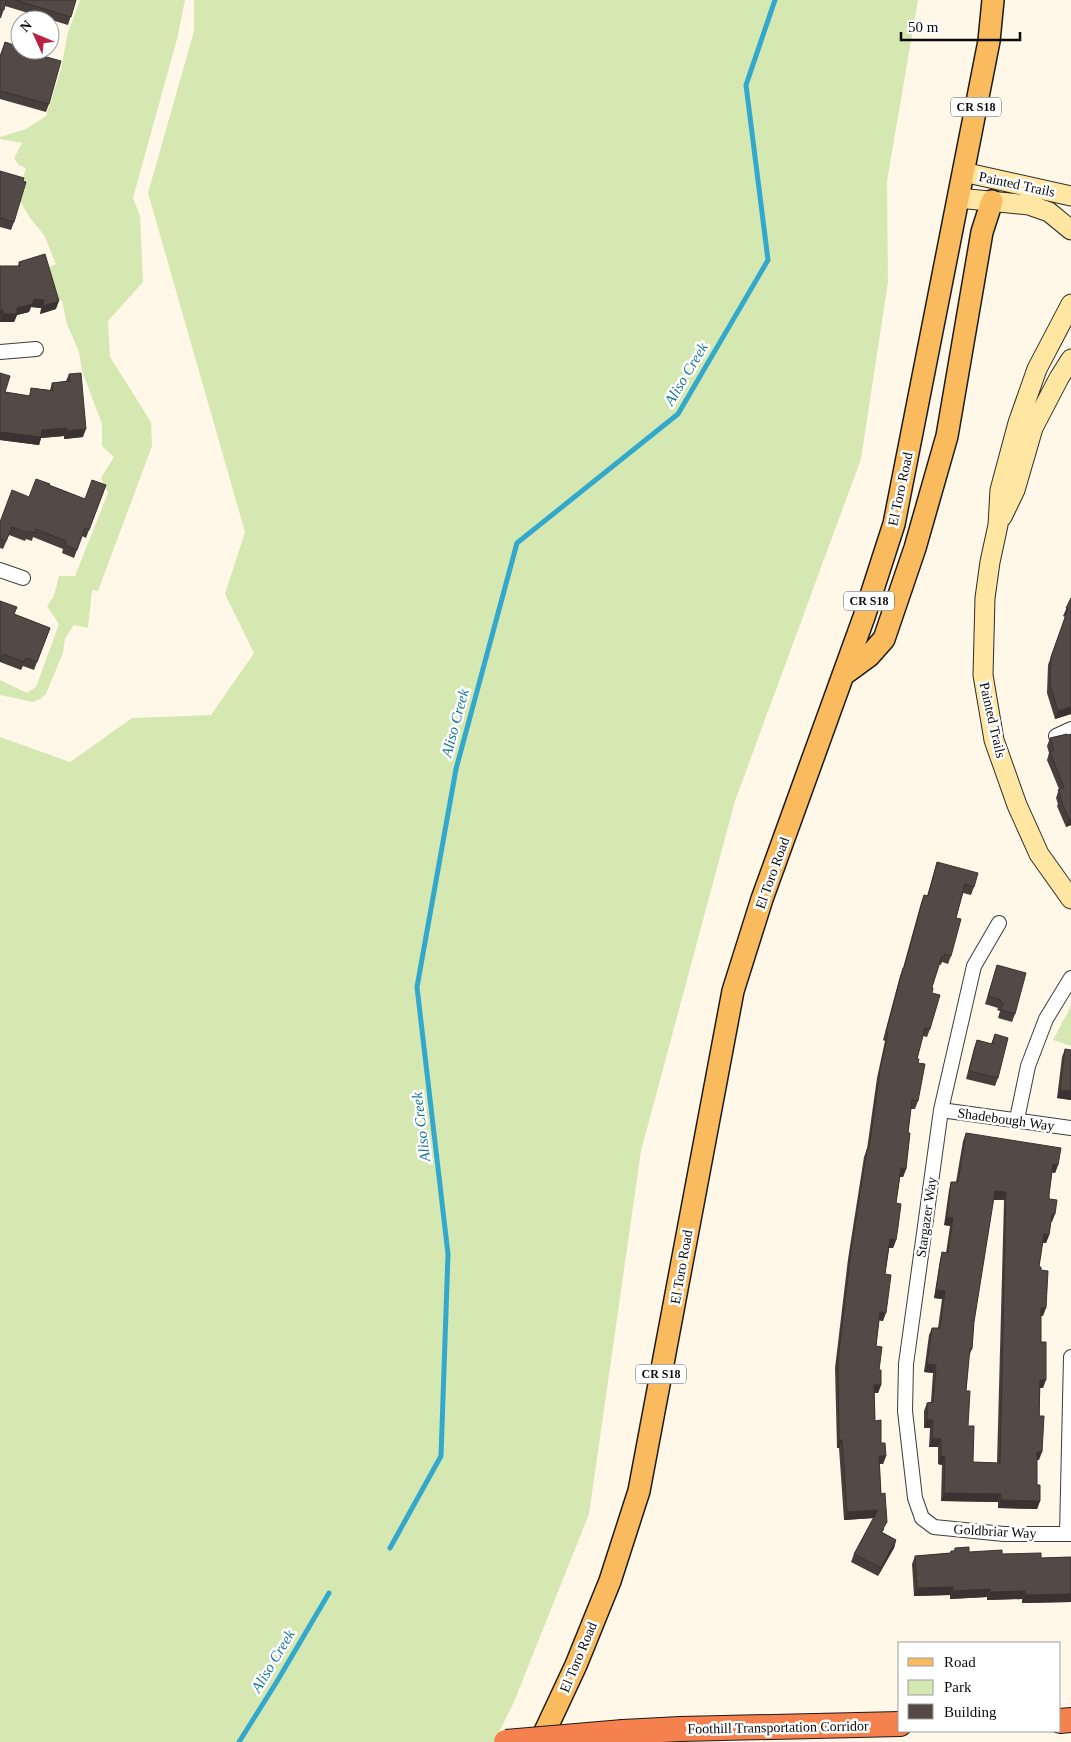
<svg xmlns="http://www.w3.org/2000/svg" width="1071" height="1742" viewBox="0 0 1071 1742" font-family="'Times New Roman',serif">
<rect width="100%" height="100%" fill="#fff7e7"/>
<path fill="#d6e8b2" d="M80 0H185L177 39 133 198 140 216 143 282 108 321 110 357 151 422 152 446 98 591 92 590 88 628 74 625 65 638 63 653 46 694 40 699 33 702 0 695V680L27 693 36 687 59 624 47 606 54 596 59 576H75L108 493 101 478 114 457 102 446V424L82 371 79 352 67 324 62 301 54 296V288L49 267 56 264 44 235 30 218 17 196 26 168 19 165 14 158 22 143 0 139V137L26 129 46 116 61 69 68 32Z
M194 0H918L887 181 888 282 861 459 735 801 641 1151 589 1514 514 1702 494 1742H0V737L70 762 132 718 211 715 254 653 225 594 245 532 148 193 194 31Z
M1071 1006V1046L1053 1040Z"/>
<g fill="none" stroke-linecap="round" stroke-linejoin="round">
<path stroke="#33a8cd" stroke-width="5" d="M390 1548 441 1456 448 1254 417 987 456 769 517 543 678 414 768 260 746 85 775 0
M239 1742 276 1683 329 1593"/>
<defs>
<path id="street" d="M0 352 36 349
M0 570 23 578
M1056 736 1071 729
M999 923 974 966 941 1110 906 1364 905 1411 915 1498 922 1518 934 1527 1004 1534H1071
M941 1110 1071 1128
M1017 1119 1028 1066 1046 1019 1071 978
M1067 1534 1071 1357"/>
<path id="secondary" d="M963 172 1071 196
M958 198 1029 205 1049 212 1071 230
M1071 304 1037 369 1018 423 1000 490 998 525 990 562 985 598 983 675 994 740 1017 805 1039 854 1071 899
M1002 517 1015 490 1033 428 1059 378 1071 359"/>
<path id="primary" d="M843 675 869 656 884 639 915 548 947 436 982 232 992 201
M540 1742 576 1665 610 1581 639 1491 733 991 762 899 864 617 894 524 989 41 993 0"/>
<path id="highway" d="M1060 1721 1071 1720
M623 1732 680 1729 900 1724"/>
</defs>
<use href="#street" stroke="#3d3d3d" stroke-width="16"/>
<use href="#secondary" stroke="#2c2c2c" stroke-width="21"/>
<use href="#primary" stroke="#1b1b1b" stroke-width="24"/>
<use href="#highway" stroke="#1b1b1b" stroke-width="26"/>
<use href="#street" stroke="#fff" stroke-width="14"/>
<use href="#secondary" stroke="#ffe6a2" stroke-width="19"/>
<use href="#primary" stroke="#f9bb5d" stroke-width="21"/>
<use href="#highway" stroke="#f5814f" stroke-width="24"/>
<defs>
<path id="highway-bridge" d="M506 1742 623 1732"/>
</defs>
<use href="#highway-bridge" stroke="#1b1b1b" stroke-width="26" stroke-linecap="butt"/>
<use href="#highway-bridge" stroke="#f5814f" stroke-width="24"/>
</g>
<path fill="#473f3c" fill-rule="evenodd" d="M0 0H76L68 25 5 6 1 18H0Z
M5 42 29 52 49 104 46 112 0 99V55Z
M0 171 14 222 11 230 0 227Z
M19 262 56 309 40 314 41 308 31 307 29 312 17 315 14 322H0V266H18Z
M0 373 5 392 29 396 31 388 50 390 52 383 66 381 69 374 83 437 64 439V436L41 438 39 445 0 440Z
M49 485 85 499 106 485 86 538 82 536 74 558 62 553 63 549 33 537 32 541 26 539 25 541 9 535 3 549 0 548V522L29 497Z
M1071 598V714L1055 719 1047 693 1048 665 1065 617 1063 616Z
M0 601 14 614 50 628 34 670 23 666 21 670 0 662V663Z
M1067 734 1071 825 1066 827 1057 806 1058 804 1056 798 1059 789 1047 760 1049 753 1047 746 1050 738Z
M937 862 974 887 971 895 963 893 956 918 951 956 948 964 942 962 941 965 939 964 932 987 930 1029 927 1037 923 1036 917 1059 918 1063V1101L915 1109H911L908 1133 906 1169 903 1177H900L896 1203V1240L893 1248H889L885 1274 883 1321 879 1320 876 1346 881 1385 878 1393H874L875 1421 881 1443 886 1456 883 1464H879L884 1530 882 1532 896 1540 894 1548 878 1576 851 1562 854 1554 873 1518 844 1520 839 1448H837L835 1368 848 1259 864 1157 867 1149 877 1078 885 1041 883 1040 900 976 903 968 921 903 924 895 927 896Z
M997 965 1015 1014 1012 1022 998 1018 1000 1011 997 1010 998 1008 985 1004Z
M995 1034 998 1078 995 1086 966 1079 974 1048 977 1040 991 1044Z
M1065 1049 1071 1100 1057 1098 1062 1057Z
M966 1133 1058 1165 1055 1173 1052 1172 1049 1195 1052 1222H1051L1049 1235 1046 1243H1042L1039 1267 1043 1316H1041V1342L1043 1388H1040L1039 1460H1037V1485L1040 1501 1037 1509 998 1508V1502L941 1501 942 1465 938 1464V1447H929L930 1428H924V1411L927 1403 931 1402 933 1373 924 1372 929 1335 932 1328H938L942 1299 934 1298 940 1260 942 1252 946 1253 950 1226 944 1225 949 1190 951 1182H956L963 1141ZM993 1200H1004L997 1463 973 1462 968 1426 966 1391 969 1356 972 1349 974 1322Z
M955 1548 969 1552 1002 1554 1041 1558 1071 1557V1602L1022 1603V1599L987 1600V1597L950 1599V1595L914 1596 912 1564 915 1556 950 1553 951 1551H954Z"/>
<path fill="#3a3331" d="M34 299 44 300 41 308 31 307 29 312 17 315 14 322H0L3 314Z
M59 301 56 309 40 314 43 306Z
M0 310H3L0 318Z
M67 428 64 436 41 438 39 445 0 440V435L1 432 42 430Z
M86 429 83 437 64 439 67 431Z
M1071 707V714L1055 719 1058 711Z
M1071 818V825L1066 827 1069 819Z
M1060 1090 1071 1091V1100L1057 1098Z
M1053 1164 1058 1165 1055 1173 1050 1172Z
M901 1168 906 1169 903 1177 898 1176Z
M995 1191 1006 1192 1004 1200 992 1199Z
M1052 1214H1055L1052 1222 1049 1221Z
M947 1217 953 1218 950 1226 944 1225Z
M1044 1234 1049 1235 1046 1243 1041 1242Z
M890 1239 896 1240 893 1248 887 1247Z
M936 1290 945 1291 942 1299 934 1298Z
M1041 1308H1046L1043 1316 1038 1315Z
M880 1312 886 1313 883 1321 877 1320Z
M927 1364 936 1365 933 1373 924 1372Z
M1040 1380H1046L1043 1388H1037Z
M874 1385H881L878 1393H871Z
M927 1420H933L930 1428H924Z
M932 1439H941L938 1447H929Z
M839 1440H842L839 1448H837Z
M1037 1452H1042L1039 1460H1035Z
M879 1456H886L883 1464H876Z
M941 1456 945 1457 942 1465 938 1464Z
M944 1493 1001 1494 998 1502 941 1501Z
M1001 1500 1040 1501 1037 1509 998 1508Z
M878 1510 875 1518 844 1520 847 1512Z
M896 1540 894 1548 878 1576 881 1568Z
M953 1587 950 1595 914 1596 917 1588Z
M990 1589 987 1597 950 1599 953 1591Z
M1025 1591 1022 1599 987 1600 990 1592Z
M1071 1594V1602L1022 1603 1025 1595Z"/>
<path fill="#534946" stroke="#3a3331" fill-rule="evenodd" d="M0 0H6L4 10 0 9Z
M15 0H76L71 17Z
M5 42 20 47V50H30L29 52 61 61 49 104 0 91V55H1Z
M0 171 24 178 23 181 26 182 14 222 0 218Z
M45 254 59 301 43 306 44 300 34 299 32 304 17 308V314H3V310H0V266H20L19 262Z
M0 373 10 376 5 392 30 396 31 388 53 391 52 383 70 381 69 374 81 373 86 429 67 431V428L42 430 41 437 0 432Z
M36 479 50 484 49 485 85 499 92 480 106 485 89 530 85 528 77 550 65 545 66 541 36 529 35 533 29 531 28 533 12 527 6 541 0 539V522L12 490 29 497Z
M1071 598V707L1058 711 1050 685 1051 657 1068 609 1066 608Z
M0 601 17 607 14 614 50 628 37 662 26 658 24 662 3 654 0 661Z
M1067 734 1068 735 1071 734V818L1069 819 1060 798 1061 797 1058 790 1064 787 1050 752 1054 750 1050 738Z
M937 862 978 873 974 887 965 884 956 918 961 919 951 956 945 954 944 957 942 956 932 987 933 988 932 993 940 995 930 1029 925 1028 917 1059H919L918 1063 925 1064 918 1101 912 1100 908 1133H910L906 1169 901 1168 896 1203 901 1204 898 1227 896 1240 890 1239 885 1274 891 1275 886 1313 880 1312 876 1346 882 1347 879 1370H881V1385H874L875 1421 881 1420V1443H885L886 1456H879L881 1494 885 1493 887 1522 881 1532 896 1540 881 1568 854 1554 878 1510 847 1512 842 1440H839L838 1360 851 1251 867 1149H869L880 1070 888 1033 886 1032 903 968H904L924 895 928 896Z
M997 965 1026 973 1015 1014 1001 1010 1003 1003 1000 1002 1001 1000 988 996Z
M995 1034 1008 1038 998 1078 969 1071 977 1040 992 1044Z
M1065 1049 1071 1050V1091L1060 1090Z
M966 1133 1061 1148 1058 1165 1053 1164 1049 1195V1199L1057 1200 1055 1214H1052L1049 1235 1044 1234 1039 1267H1041V1270L1048 1271 1046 1308H1041V1342H1046V1380H1040L1039 1416H1044L1042 1452H1037V1485H1040V1501L1001 1500V1494L944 1493 945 1457 941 1456V1439H932L933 1420H927V1403L933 1402 936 1365 927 1364 932 1328H940L945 1291 936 1290 942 1252 948 1253 953 1218 947 1217 951 1182H958ZM995 1191 1006 1192 1000 1463 973 1462 974 1426H968L970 1391H966L970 1348 972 1349 974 1322Z
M969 1547V1552L1002 1550V1554L1041 1553V1558L1071 1557V1594L1025 1595V1591L990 1592V1589L953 1591V1587L917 1588 915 1556 951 1553V1551H955V1548Z"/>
<g text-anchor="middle" stroke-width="5" stroke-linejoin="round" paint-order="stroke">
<g fill="#fff" stroke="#545454" stroke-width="1">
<rect x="951" y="97.5" width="50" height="19" rx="4"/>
<rect x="844" y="591.5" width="50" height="19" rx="4"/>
<rect x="636" y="1364.5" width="50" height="19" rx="4"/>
</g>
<g font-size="12" font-weight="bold" fill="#0a0a0a">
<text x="976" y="111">CR S18</text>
<text x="869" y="605">CR S18</text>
<text x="661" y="1378">CR S18</text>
</g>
<g font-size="14" fill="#0a0a0a" stroke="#fff">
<text transform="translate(1017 184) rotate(12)" y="5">Painted Trails</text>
<text transform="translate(900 489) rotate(-78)" y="5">El Toro Road</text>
<text transform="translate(993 720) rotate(77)" y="5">Painted Trails</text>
<text transform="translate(772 873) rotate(-70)" y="5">El Toro Road</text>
<text transform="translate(1006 1119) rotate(8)" y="5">Shadebough Way</text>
<text transform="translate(926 1217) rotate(-82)" y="5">Stargazer Way</text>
<text transform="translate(681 1267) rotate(-80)" y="5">El Toro Road</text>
<text transform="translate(995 1531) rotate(3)" y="5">Goldbriar Way</text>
<text transform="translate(578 1657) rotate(-67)" y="5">El Toro Road</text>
<text transform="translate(778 1727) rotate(-1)" y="5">Foothill Transportation Corridor</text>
</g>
<g font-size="15" font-style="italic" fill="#14759b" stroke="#fff">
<text transform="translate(686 374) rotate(-59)" y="5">Aliso Creek</text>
<text transform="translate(455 723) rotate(-75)" y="5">Aliso Creek</text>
<text transform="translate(421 1127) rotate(-97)" y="5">Aliso Creek</text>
<text transform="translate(273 1661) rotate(-59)" y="5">Aliso Creek</text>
</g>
</g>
<rect x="898" y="1642" width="162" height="90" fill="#ffffff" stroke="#9d9d9d"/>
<rect x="908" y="1658" width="25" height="8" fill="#f9bb5d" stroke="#9d9d9d"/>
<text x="944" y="1667" font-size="15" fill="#0a0a0a">Road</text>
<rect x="908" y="1680" width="25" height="15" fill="#d6e8b2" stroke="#9d9d9d"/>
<text x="944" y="1692" font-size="15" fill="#0a0a0a">Park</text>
<rect x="908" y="1704" width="25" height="15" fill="#534946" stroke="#9d9d9d"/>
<text x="944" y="1717" font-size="15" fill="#0a0a0a">Building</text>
<g transform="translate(35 35) rotate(314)"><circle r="24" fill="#ffffff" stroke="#9d9d9d"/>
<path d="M0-4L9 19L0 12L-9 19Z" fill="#b92341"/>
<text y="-8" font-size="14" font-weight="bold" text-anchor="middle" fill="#0a0a0a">N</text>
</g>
<path d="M901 32v8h119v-8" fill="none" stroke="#0a0a0a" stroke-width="2.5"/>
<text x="908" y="32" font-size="15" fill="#0a0a0a" stroke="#ffffff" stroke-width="4" paint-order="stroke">50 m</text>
</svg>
